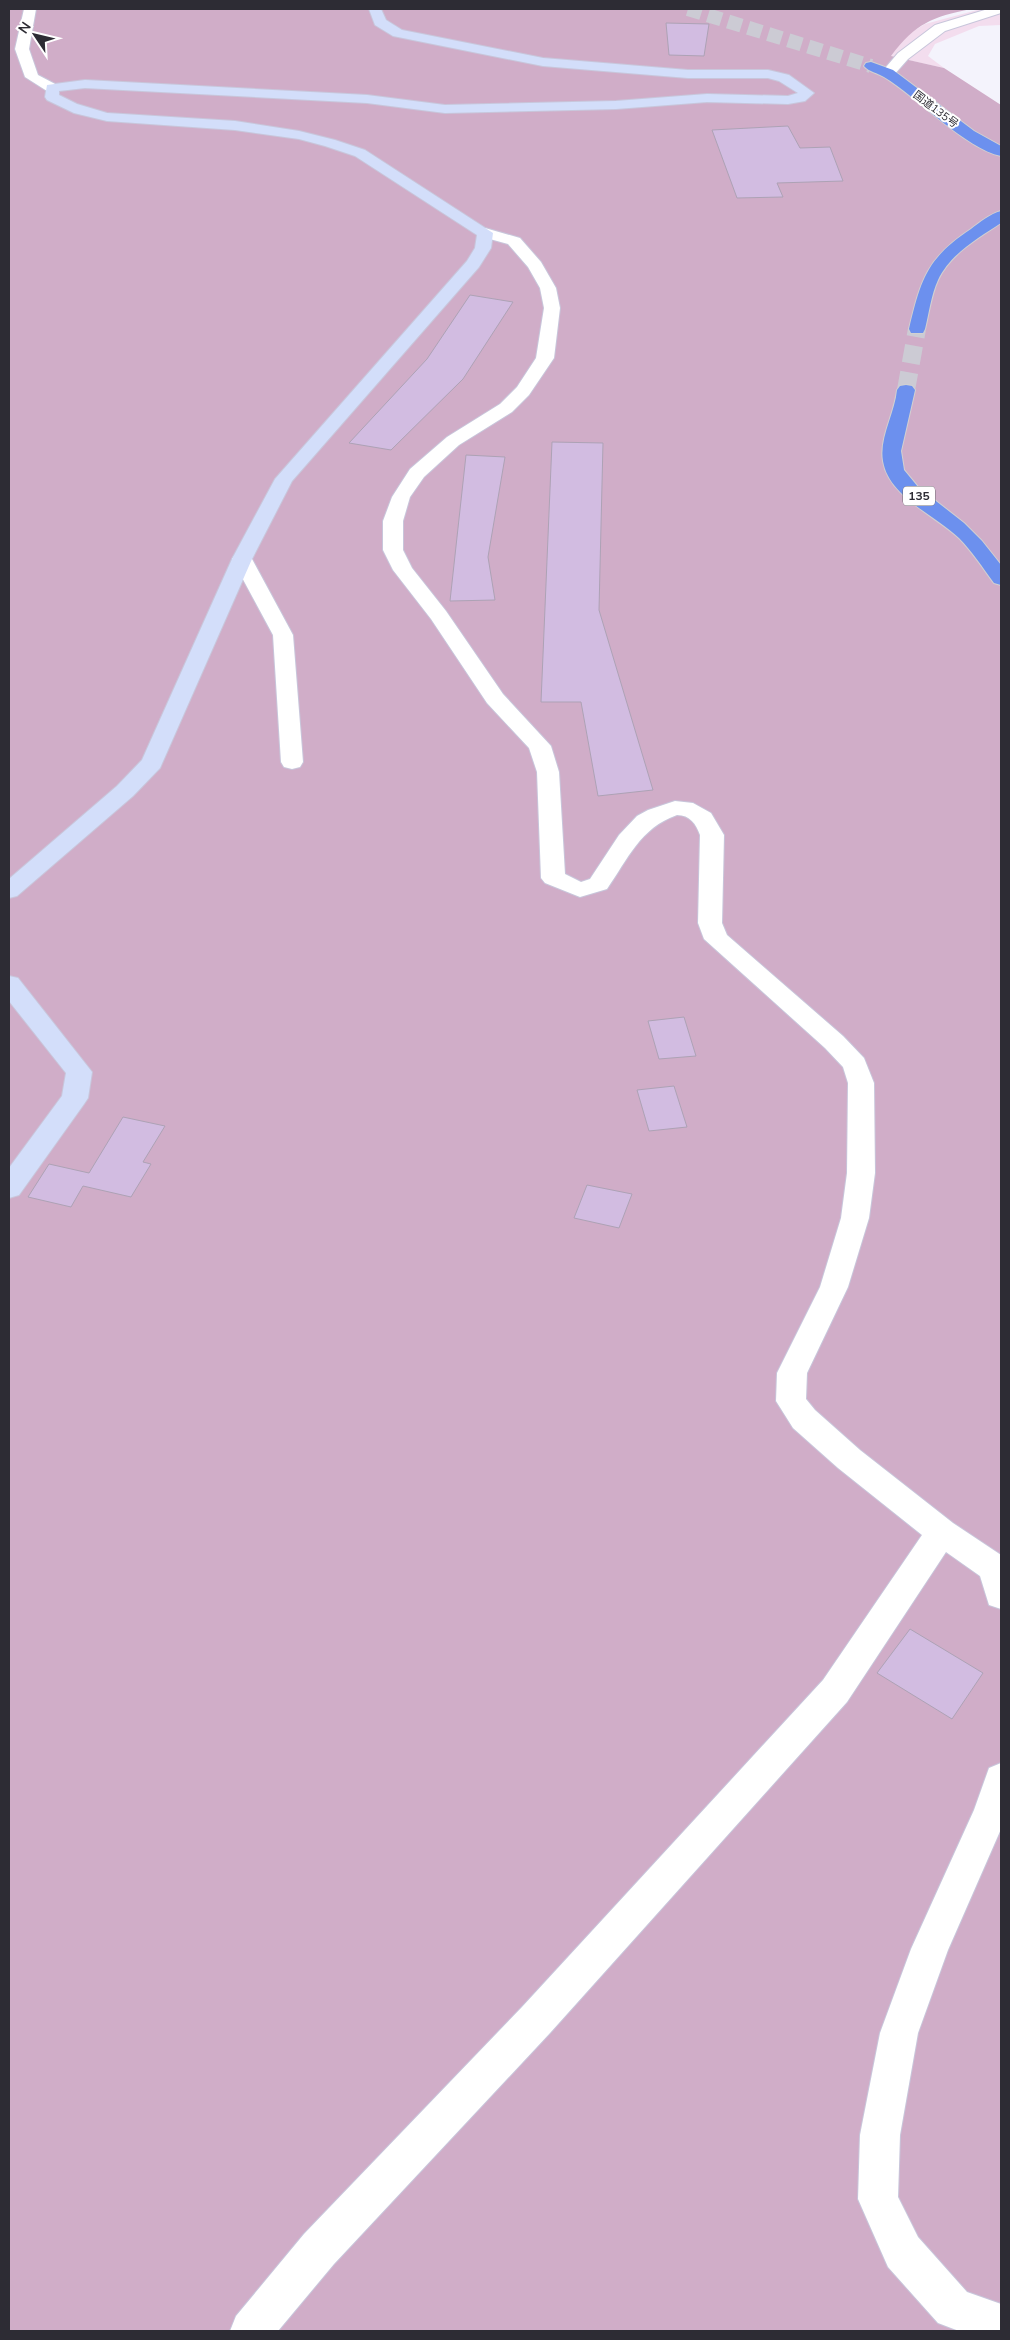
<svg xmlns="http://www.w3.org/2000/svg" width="1010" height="2340" viewBox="0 0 1010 2340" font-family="'Nunito Sans','Noto Sans JP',sans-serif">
<rect width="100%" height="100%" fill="#f4f3fc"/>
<path fill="#f3ddee" d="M981 9H1001V25L979 26 935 44 928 56 944 68 890 56 907 35 925 24Z"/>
<path fill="#d0adc8" d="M9 9H971C932 17 916 23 891 56L944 68 1001 105V2331H9Z"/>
<path fill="#d2bce1" stroke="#ada2b5" d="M666 23 709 24 704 56 669 55Z
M788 126 800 148 830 147 843 181 777 183 783 197 737 198 712 130Z
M470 295 513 302 463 379 391 450 349 443 427 359Z
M552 442 603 443 599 610 653 790 598 796 581 702H541Z
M466 455 505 457 488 557 495 600 450 601Z
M684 1017 696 1056 659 1059 648 1021Z
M674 1086 687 1127 649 1131 637 1090Z
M123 1117 165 1126 143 1162 151 1164 131 1197 83 1186 71 1207 28 1197 49 1164 89 1173Z
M587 1185 632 1194 619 1228 574 1218Z
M910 1629 983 1673 952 1719 877 1673Z"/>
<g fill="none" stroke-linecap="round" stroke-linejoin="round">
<path stroke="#cccbd4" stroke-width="14" stroke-dasharray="14 7" stroke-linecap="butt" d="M688 9 871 66"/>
<path stroke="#cccbd4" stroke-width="18" stroke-dasharray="18 9" stroke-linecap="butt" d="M906 390 917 329"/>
<defs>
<path id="street" d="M24 9H36L29 49 38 75 57 85 59 88 57 91H47L25 77 15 49Z
M988 9H1001V13L945 31 908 59 893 76 888 77 881 73 898 53 935 25Z
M485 228 520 238 541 262 556 288 560 308 554 358 529 395 512 412 459 445 424 477 410 497 403 521V550L412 568 446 611 503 694 551 746 559 772 565 874 581 882 590 879 619 835 637 816 648 810 675 801 693 803 711 813 724 835 722 923 727 935 843 1036 864 1058 874 1083 875 1173 869 1218 848 1287 807 1373 806 1399 815 1410 860 1450 953 1523 1001 1555V1609L989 1605 980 1576 946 1552 847 1702 550 2033 334 2264 278 2331H230L236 2316 304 2234 522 2007 823 1680 922 1535 838 1468 793 1428 776 1401 777 1373 820 1287 841 1218 847 1173 848 1083 843 1067 825 1048 704 939 698 923 700 835C696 824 690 815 677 815 640 828 628 859 607 889L580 897 545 883 541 878 537 772 529 748 487 703 431 619 393 570 383 550V521L392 497 410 469 447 437 500 404 517 387 536 358 544 308 540 288 528 267 508 244 479 236 477 233Z
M242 553 249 555 252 559 293 635 303 762 300 767 292 769 284 767 281 762 273 635 232 559 235 555Z
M1001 1763V1829L948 1950 918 2033 900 2135 898 2197 918 2237 967 2292 1001 2304V2331H959L938 2323 888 2267 858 2199 860 2135 880 2033 911 1949 974 1810 989 1768Z"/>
<path id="secondary" d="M369 9H381L386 20 402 30 543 58 688 70H768L789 75 814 93 805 101 788 104 707 102 616 109 445 113 367 103 85 88 59 91V95L77 104 107 113 235 121 299 131 335 140 365 150 493 233 491 248 479 267 292 481 252 559 160 768 133 796 17 896 9 898V879L117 786 142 760 232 559 275 479 467 261 475 248 477 235 355 156 325 146 299 139 235 130 107 121 74 113 47 100 45 97 47 85 85 80 367 95 445 105 616 101 707 94 788 96 798 93 779 81 768 78H688L543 66 393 36 375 25Z
M9 976 18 978 92 1072 88 1098 84 1104 19 1195 9 1198V1168L62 1096 66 1073 9 1001Z"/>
<path id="highway" d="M871 62 893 70 974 131 1001 146V156C966 149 917 97 884 77 878 73 869 72 864 66L866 63Z
M1001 211V223C978 238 950 254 938 280 931 295 929 313 925 329L923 333H911L909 329C921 279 927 258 971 229 980 222 990 214 1001 211Z
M906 385 912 386 915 390 901 451 904 470 918 487 964 523 982 541 1001 565V585L994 583C983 568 972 551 959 538 935 515 889 497 883 461 879 438 895 413 897 390L900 386Z"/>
</defs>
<use href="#street" stroke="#c8c6db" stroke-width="2"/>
<use href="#secondary" stroke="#c8c6db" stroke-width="2"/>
<use href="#highway" stroke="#d1d1d2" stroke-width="2"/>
<use href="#street" fill="#fff" fill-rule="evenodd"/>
<use href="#secondary" fill="#d3defa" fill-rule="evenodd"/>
<use href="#highway" fill="#6c90ee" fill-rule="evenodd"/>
</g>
<g text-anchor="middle" stroke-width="4" stroke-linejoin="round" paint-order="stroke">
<g font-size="11" fill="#2d2c34" stroke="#fff">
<text transform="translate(936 109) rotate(37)" y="4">国道135号</text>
</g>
<rect fill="#fff" stroke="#6c6b71" stroke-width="1" x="903" y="486.5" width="32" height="19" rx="4"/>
<g font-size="12" font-weight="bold" fill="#2d2c34">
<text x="919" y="500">135</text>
</g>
</g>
<rect width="1010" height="2340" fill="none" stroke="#2d2c34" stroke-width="20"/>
<g transform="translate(35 35) rotate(305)" stroke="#ffffff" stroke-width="4" paint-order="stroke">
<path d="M0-4L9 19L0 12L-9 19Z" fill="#2d2c34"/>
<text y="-8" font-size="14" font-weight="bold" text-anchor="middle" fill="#2d2c34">N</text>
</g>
</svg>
